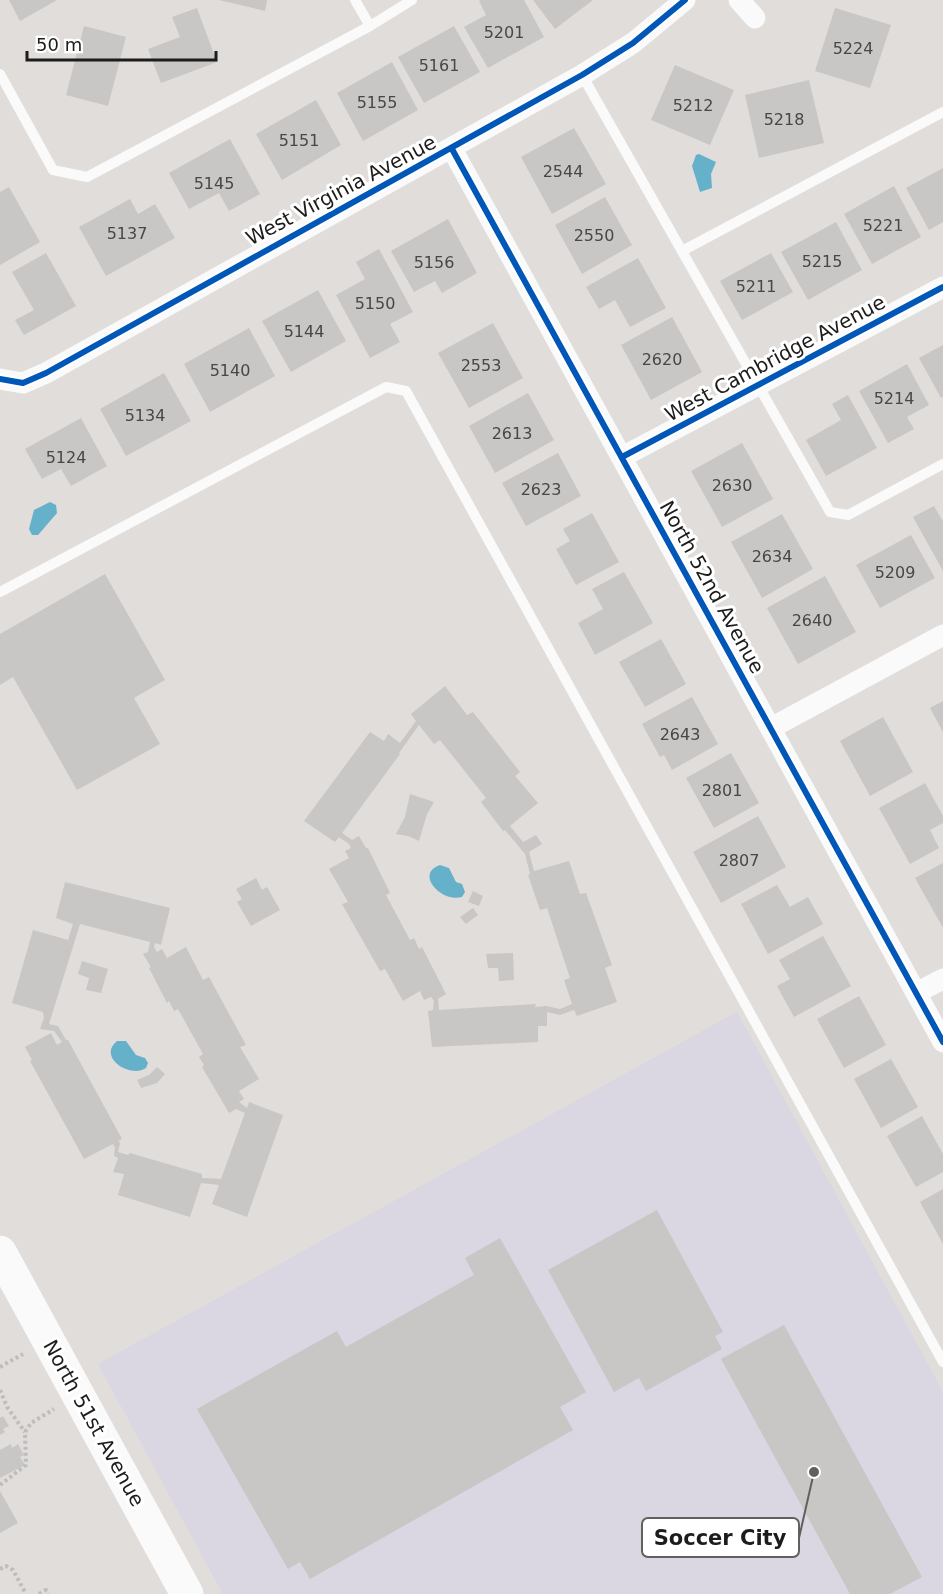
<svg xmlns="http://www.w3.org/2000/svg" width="943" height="1594" viewBox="0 0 943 1594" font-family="'DejaVu Sans',sans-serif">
<rect width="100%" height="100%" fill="#e0dddb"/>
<path fill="#dad6e2" d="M737 1012 943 1392V1594H223L98 1364Z"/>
<path fill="#66b1ca" d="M699 154 716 162 711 174 712 188 700 192 692 166 696 155Z
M50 502 56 505 57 513 38 535H32L29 529 34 510Z
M440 865 449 868 456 882 462 884 465 892 462 897C442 903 414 874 440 865Z
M117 1041H126L136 1055 145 1058 148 1063 146 1068C130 1079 97 1057 117 1041Z"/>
<path fill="#c9c6c6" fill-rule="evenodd" d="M9 0H57L20 21Z
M219 0H267L265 11Z
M481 0H524L544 37 488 68 464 27 486 15 479 1Z
M533 0H593L555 29Z
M197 8 217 62 161 83 148 49 180 37 172 17Z
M835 8 891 25 870 88 815 71Z
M84 26 126 37 108 106 66 95Z
M454 26 480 72 424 103 398 57Z
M392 62 418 110 363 141 337 93Z
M675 65 734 90 710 145 651 120Z
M809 80 824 143 759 158 745 95Z
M316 100 341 145 282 180 256 134Z
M574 128 606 184 552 214 521 157Z
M230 139 260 194 229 211 219 193 189 209 169 173Z
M943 168V222L929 230 906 188Z
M894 186 921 237 872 264 844 214Z
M9 187 40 242 0 265V192Z
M605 197 632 245 582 274 555 225Z
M130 199 138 214 155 204 175 238 106 276 79 227Z
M448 219 477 273 442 293 435 281 414 292 391 251Z
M836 222 862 270 808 300 781 252Z
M379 249 413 312 390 324 400 342 370 358 336 295 365 279 356 262Z
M46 253 76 306 24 335 15 320 34 310 12 272Z
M771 253 793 292 742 320 720 281Z
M638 258 666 308 630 327 615 300 599 309 586 287Z
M318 290 346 341 291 372 262 321Z
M672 317 702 372 651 400 621 345Z
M493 323 523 378 469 408 438 353Z
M249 328 275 376 210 412 184 364Z
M943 345V396L941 398 919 358Z
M907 364 929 405 907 417 914 429 888 443 859 391Z
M164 373 191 421 126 456 100 409Z
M528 393 554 440 495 473 469 426Z
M848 395 877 448 826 476 806 440 841 420 832 404Z
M81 418 107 466 71 486 61 469 42 479 25 449Z
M742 443 773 499 722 527 691 471Z
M558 453 581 496 526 526 502 483Z
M934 506 942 520 943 519V571L913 517Z
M592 513 619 562 576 585 556 549 570 541 563 529Z
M782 514 813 569 762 598 731 542Z
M911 535 935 578 880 608 856 565Z
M624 572 653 623 595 655 578 623 603 609 592 589Z
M105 574 165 680 134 698 160 744 77 790 13 677 0 685V634Z
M825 576 856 632 798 664 767 608Z
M661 639 686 684 645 707 619 662Z
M445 686 467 715 473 712 520 772 515 776 538 803 510 826 523 842 536 835 542 844 529 852 534 871 569 861 580 894 586 893 612 965 605 968 617 1002 577 1016 574 1010 560 1015 547 1012V1026H538V1042L432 1047 428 1011 433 1010 434 1001 431 997 424 1000 420 991 403 1001 385 969 380 971 342 904 348 902 329 869 349 858 345 851 351 848 349 844 339 837 335 842 304 821 370 732 384 741 388 734 400 743 416 721 411 714ZM419 725 434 744 440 740 486 798 481 802 503 831 505 830 525 854 530 874 528 875 540 910 547 908 570 978 564 980 572 1004 560 1009 546 1006 535 1007 536 1004 439 1010 438 999 446 994 422 947 419 949 414 938 410 940 386 895 390 893 368 848H366L359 836 352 840 342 833 400 754 399 753Z
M692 697 718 744 672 770 664 755 660 757 642 724Z
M943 701V732L930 708Z
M883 717 913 772 870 796 840 741Z
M731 753 759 803 714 828 686 778Z
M925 783 943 816V823L930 830 939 848 910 864 879 808Z
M410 794 434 802 427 814 419 841 408 836 396 834 405 817Z
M758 816 786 867 721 903 693 852Z
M943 863V928L915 878Z
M256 878 262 890 267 887 280 910 251 926 237 902 242 899 236 889Z
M65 882 170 908 161 945 155 943 154 947 157 952 162 949 167 958 186 947 203 980 209 977 246 1045 240 1047 259 1079 239 1091 244 1099 239 1102 247 1108 249 1102 283 1115 247 1217 212 1204 219 1185 201 1183 190 1217 118 1195 124 1174 113 1172 118 1158 114 1156 115 1148 113 1144 84 1159 30 1061 32 1060 25 1047 51 1033 57 1045 62 1042 54 1031 40 1029 44 1018 43 1012 12 1003 33 930 68 940 73 924 56 918ZM80 924 150 942 148 952 143 954 151 967 149 968 167 1003 169 1001 174 1011 178 1009 203 1054 199 1057 204 1065 202 1067 229 1113 236 1109 245 1113 221 1179 202 1178V1174L130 1153 128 1155 118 1152 120 1143 118 1141 122 1139 68 1040H66L58 1026 49 1024Z
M777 885 790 907 808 897 823 924 768 954 741 904Z
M473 891 483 896 479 906 468 902Z
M473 908 478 915 466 924 460 917Z
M823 936 851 986 794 1017 777 986 790 979 779 960Z
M513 953 514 980 499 981 498 968H488L486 954Z
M82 961 108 969 101 993 86 990 89 978 78 974Z
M859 996 886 1045 844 1068 817 1019Z
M891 1059 918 1107 881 1128 854 1079Z
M157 1067 165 1074 157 1083 141 1088 137 1080 149 1075Z
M922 1116 943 1154V1172L916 1187 887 1136Z
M943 1189V1244L920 1202Z
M657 1210 723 1332 715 1336 722 1349 646 1391 639 1378 614 1392 548 1270Z
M500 1238 586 1392 560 1407 573 1430 310 1579 300 1562 288 1569 197 1409 337 1331 346 1347 474 1275 465 1258Z
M784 1325 922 1577 890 1594H850L721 1359Z
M3 1416 9 1426 3 1429 5 1432 0 1435V1418Z
M11 1444 12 1448 18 1444 24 1455 20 1457 25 1465 0 1478V1450Z
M0 1491 18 1523 0 1533Z"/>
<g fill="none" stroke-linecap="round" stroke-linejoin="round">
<path stroke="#bdbdbc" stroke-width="4" stroke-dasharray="3 3" stroke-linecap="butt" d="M0 1367 23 1354
M0 1390 7 1407 25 1432
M0 1485 26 1465 25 1432 31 1423 54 1409
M0 1569 6 1566 13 1570 26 1594
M39 1594 46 1590 48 1594"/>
<path stroke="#fafafa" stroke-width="10" d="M355 0 370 26
M0 74 53 170 87 177 370 26 412 0
M582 75 830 512 848 515 943 464
M682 251 943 112
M0 592 386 387 406 391C583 716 765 1038 943 1362"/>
<path stroke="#fafafa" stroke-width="21" d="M739 0 755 18
M452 149 943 1042
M0 379 23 383 46 373 582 75 633 43 685 0
M622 457 943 287
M771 728 943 635
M916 993 943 979"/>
<path stroke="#fafafa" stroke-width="33" d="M0 1252 187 1594"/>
<defs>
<path id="cycleway" d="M452 149 943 1042
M0 379 23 383 46 373 582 75 633 43 685 0
M622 457 943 287"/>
</defs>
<use href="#cycleway" stroke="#fff" stroke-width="10"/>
<use href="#cycleway" stroke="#0057b8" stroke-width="6"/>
</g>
<g text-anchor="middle" stroke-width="6" stroke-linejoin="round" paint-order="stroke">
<g font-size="16" fill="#484646">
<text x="504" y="38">5201</text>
<text x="853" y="54">5224</text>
<text x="439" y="71">5161</text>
<text x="377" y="108">5155</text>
<text x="693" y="111">5212</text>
<text x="784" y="125">5218</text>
<text x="299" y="146">5151</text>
<text x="563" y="177">2544</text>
<text x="214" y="189">5145</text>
<text x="883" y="231">5221</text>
<text x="127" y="239">5137</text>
<text x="594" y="241">2550</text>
<text x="822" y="267">5215</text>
<text x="434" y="268">5156</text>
<text x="756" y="292">5211</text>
<text x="375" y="309">5150</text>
<text x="304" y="337">5144</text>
<text x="662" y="365">2620</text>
<text x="481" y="371">2553</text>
<text x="230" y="376">5140</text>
<text x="894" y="404">5214</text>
<text x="145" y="421">5134</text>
<text x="512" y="439">2613</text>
<text x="66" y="463">5124</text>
<text x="732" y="491">2630</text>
<text x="541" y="495">2623</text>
<text x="772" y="562">2634</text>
<text x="895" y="578">5209</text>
<text x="812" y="626">2640</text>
<text x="680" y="740">2643</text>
<text x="722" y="796">2801</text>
<text x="739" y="866">2807</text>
</g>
<g font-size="20" fill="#1d1c1b" stroke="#fff">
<text transform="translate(341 190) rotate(-28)" y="7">West Virginia Avenue</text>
<text transform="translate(775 358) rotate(-28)" y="7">West Cambridge Avenue</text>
<text transform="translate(712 587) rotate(61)" y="7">North 52nd Avenue</text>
<text transform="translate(94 1423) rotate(61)" y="7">North 51st Avenue</text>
</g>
</g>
<path fill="none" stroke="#61605e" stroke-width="2" d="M814 1472L799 1538"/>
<circle fill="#61605e" stroke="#fff" stroke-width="2" cx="814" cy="1472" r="6"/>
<rect fill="#fff" stroke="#61605e" stroke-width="2" x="642" y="1518" width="157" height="39" rx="6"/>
<g font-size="21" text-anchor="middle" font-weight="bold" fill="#1d1c1b">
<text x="720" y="1545">Soccer City</text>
</g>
<path d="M27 51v9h189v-9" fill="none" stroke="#1d1c1b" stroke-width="3"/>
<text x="36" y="51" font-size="18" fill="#1d1c1b" stroke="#ffffff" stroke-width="4.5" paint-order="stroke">50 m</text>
</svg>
